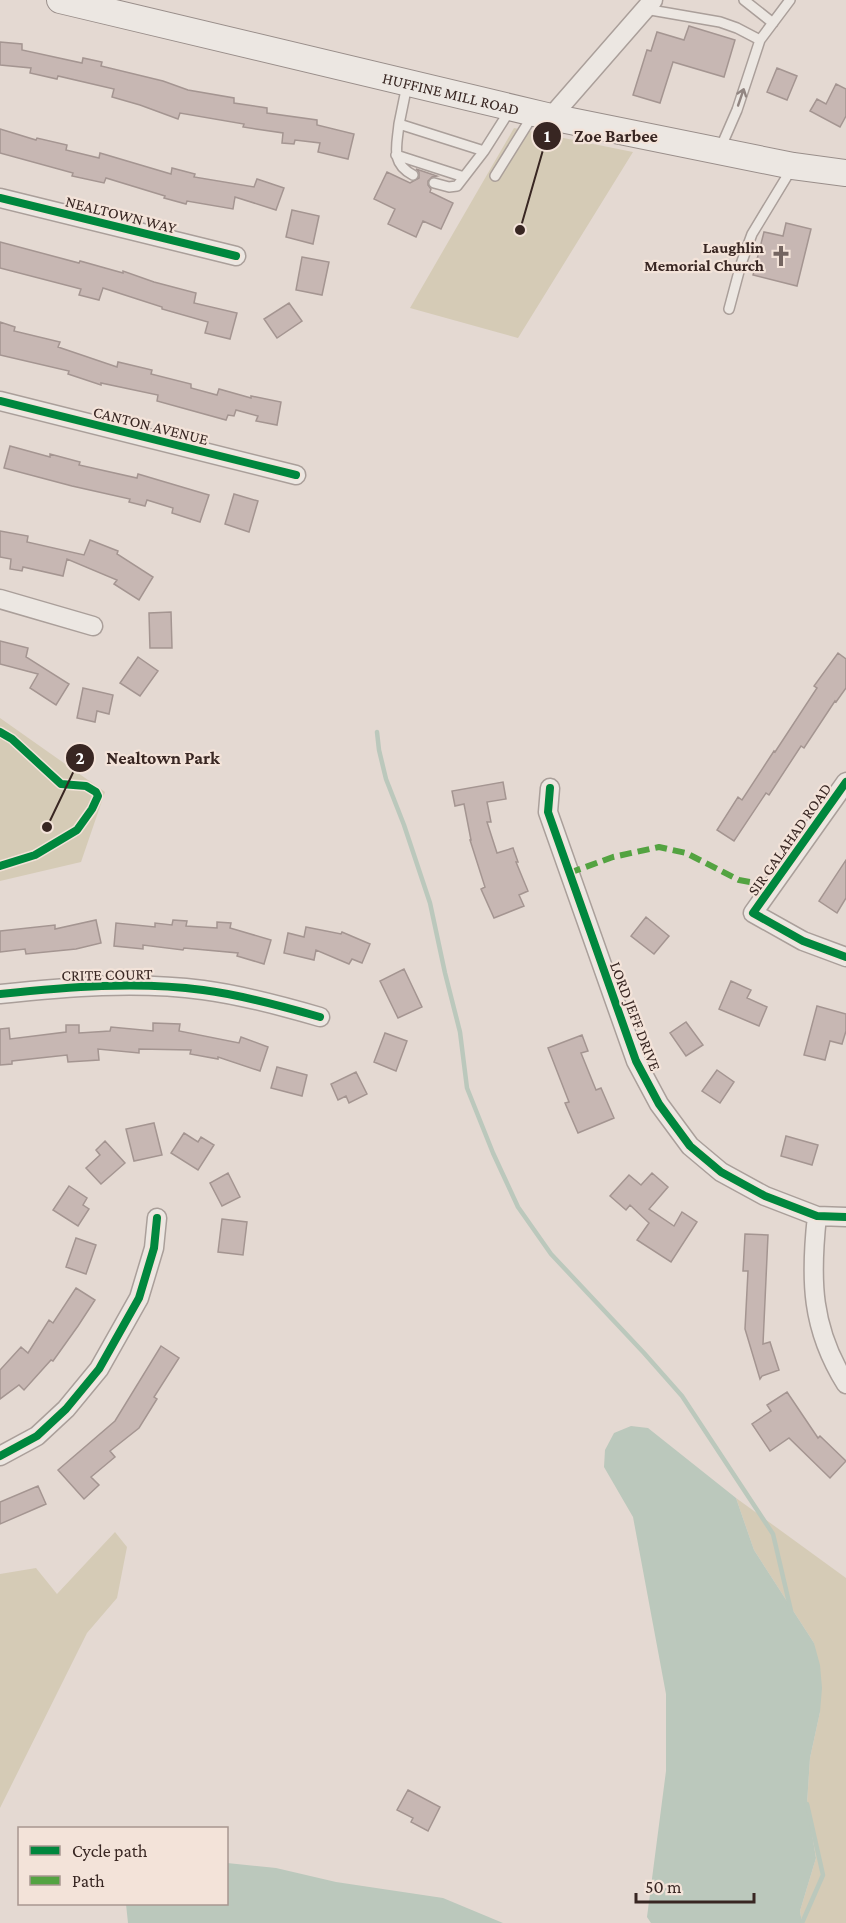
<svg xmlns="http://www.w3.org/2000/svg" width="846" height="1923" viewBox="0 0 846 1923" font-family="'Crimson Pro',serif">
<rect width="100%" height="100%" fill="#e4d9d2"/>
<path fill="#d5cbb6" d="M514 128 633 152 518 338 410 308Z
M0 718 105 792 81 862 0 881Z
M736 1498 846 1578V1923H802L800 1911 816 1858 807 1804 810 1758 820 1712 814 1643 754 1550Z
M115 1532 127 1547 117 1598 87 1633 0 1808V1574L36 1568 57 1594Z"/>
<path fill="#bbc8bc" d="M631 1426 648 1428 736 1498 754 1550 814 1643 820 1665 822 1688 820 1712 810 1758 807 1804 816 1858 800 1911 802 1923H651L647 1917 666 1771V1694L633 1517 604 1467 605 1450 614 1433Z
M227 1863 276 1868 336 1882 443 1898 503 1923H128L126 1904H226Z"/>
<g fill="none" stroke-linecap="round" stroke-linejoin="round">
<path stroke="#bbc8bc" stroke-width="4.5" d="M377 732 379 750 386 779 404 825 430 903 445 973 460 1032 467 1088 493 1153 518 1207 551 1254 644 1353 682 1396 773 1534 791 1611
M802 1923 823 1875 807 1804"/>
</g>
<path fill="#c7b7b3" stroke="#a49591" stroke-width="1.5" d="M689 26 735 40 724 77 673 62 660 103 633 95 647 50 651 51 657 32 684 40Z
M0 42 22 44V50L82 63 83 58 102 62 101 66 163 81 188 90 234 98V103L267 108V113L317 120V125L354 134 348 159 318 152 320 143 295 140 294 144 282 143 283 133 243 127 244 124 180 113 178 119 140 105 112 97 114 89 58 76 57 79 30 73 31 68 0 65Z
M777 68 797 76 787 100 767 92Z
M836 84 846 89V116L840 127 810 111 817 99 826 104Z
M0 129 36 140 37 138 67 145 66 150 99 158 100 153 171 174 172 168 195 174 194 177 254 187 257 179 284 188 276 210 235 197 233 209 187 201 186 204 164 198 165 196 106 178 104 183 72 176 73 173 0 153Z
M416 169 437 176 432 177 428 181V185L431 189 430 192 453 203 441 229 423 221 416 237 388 224 395 209 374 199 387 172 410 183 419 178V172Z
M292 210 319 216 313 244 286 237Z
M786 223 811 229 797 286 753 275 764 232 783 236Z
M0 242 79 263 80 261 123 273V271L154 282 196 293 194 303 237 313 230 339 205 333 208 322 162 309V307L103 288 99 300 79 295 81 289 0 268Z
M302 257 329 262 322 295 296 290Z
M289 303 302 321 277 338 264 319Z
M0 322 15 327 14 331 60 342 58 347 117 367 118 362 152 370 151 374 191 384V388L217 395 219 389 251 398V396L281 402 277 425 256 421 258 416 236 410 234 416 228 415 226 420 157 401 158 395 101 383V385L68 374 69 371 0 355Z
M10 446 50 457V454L80 462 79 465 137 478 138 474 209 495 200 522 172 513 173 508 147 500 145 506 129 502 130 499 72 486 4 468Z
M234 494 258 501 249 532 225 524Z
M0 531 28 536 27 542 84 555 90 540 118 551 117 554 153 577 139 600 114 584 117 580 67 559 63 576 23 567 22 571 10 569 11 559 0 557Z
M171 612 172 648H150L149 613Z
M0 641 28 648 26 657 69 684 56 705 30 688 38 674 0 664Z
M838 653 846 659V688L836 702 835 701 804 748 801 746 769 795 766 793 734 841 717 830 738 797 742 800 774 751 775 752 817 688 814 686Z
M138 657 158 671 140 696 120 683Z
M83 688 113 695 109 714 97 711 95 722 77 718Z
M503 782 506 799 487 802 491 822H487L497 853 513 848 518 862H516L528 891 519 895 524 906 494 918 481 889 485 887 470 840H471L464 804 455 806 452 791Z
M846 860V898L837 913 819 901Z
M646 917 669 936 654 954 631 936Z
M96 920 101 943 76 949 26 954 25 949 0 952V931L55 925V929Z
M173 920 187 921 186 926 217 928V922L231 923 230 928 271 940 264 964 237 956 238 953 184 948 183 950 143 945V949L114 946 116 923 155 927V923L172 925Z
M306 927 341 934 342 932 370 944 362 963 352 959 349 964 316 950 314 960 284 953 288 933 304 937Z
M404 969 422 1007 398 1018 380 981Z
M731 981 751 990 747 998 767 1007 759 1026 719 1009Z
M817 1006 846 1014V1031L842 1044 830 1041 825 1060 804 1055Z
M686 1022 703 1045 686 1056 670 1033Z
M153 1023 180 1024 179 1031 239 1043 241 1037 268 1047 260 1071 218 1057V1059L190 1054 191 1050 139 1049V1053L98 1049 99 1060 68 1062 67 1055 12 1061V1064L0 1065V1029L9 1028 10 1039 66 1032V1025H79V1033L110 1031 111 1027 153 1031Z
M385 1033 407 1041 396 1071 374 1062Z
M582 1035 588 1051 581 1053 596 1090 601 1088 614 1118 578 1133 565 1103 569 1102 548 1048Z
M277 1067 307 1075 302 1096 271 1088Z
M717 1070 734 1082 720 1103 702 1091Z
M356 1072 367 1094 349 1103 346 1096 338 1100 331 1084Z
M154 1123 162 1155 134 1161 126 1129Z
M184 1133 198 1142 201 1137 214 1145 198 1170 171 1153Z
M786 1136 818 1145 812 1165 781 1156Z
M105 1141 125 1163 101 1184 86 1168 100 1155 96 1150Z
M228 1173 240 1197 222 1206 210 1183Z
M652 1173 668 1187 649 1209 674 1226 682 1212 697 1222 671 1262 637 1240 649 1223 630 1205 626 1210 610 1196 629 1175 641 1185Z
M69 1186 87 1198 83 1205 89 1209 78 1226 53 1210Z
M222 1219 247 1222 243 1255 218 1252Z
M745 1234 768 1235 763 1344 770 1342 779 1370 762 1376 760 1379 745 1329 748 1271H743Z
M76 1238 96 1245 86 1274 66 1267Z
M76 1288 95 1300 78 1326 53 1361 51 1360 24 1390 19 1385 0 1399V1370L21 1347 28 1353 49 1320 53 1323Z
M161 1346 179 1358 154 1397 157 1399 139 1428 110 1451 115 1457 91 1477 99 1485 84 1499 58 1470 115 1421Z
M787 1392 818 1438 820 1436 846 1461 830 1478 789 1438 770 1451 752 1424 771 1411 767 1405Z
M38 1486 46 1504 0 1524V1502Z
M408 1790 440 1807 428 1831 411 1822 413 1818 397 1810Z"/>
<g fill="none" stroke-linecap="round" stroke-linejoin="round">
<defs>
<path id="lane" d="M744 0 773 23
M645 9 720 22 737 28 760 40
M407 85 399 124 484 151 510 110
M399 124C397 146 390 163 413 175
M720 149 737 110 760 40 790 0
M396 155 464 177
M495 176 533 115
M434 183 449 187 457 186 484 151
M729 309 741 264 752 234 792 168"/>
<path id="street" d="M551 117 653 0
M0 198 236 256
M0 401 296 475
M0 599 93 626
M846 782 753 913 803 941 846 957
M550 788 548 812 636 1061 659 1104 690 1146 721 1172 765 1196 817 1216 846 1217
M0 994C67 987 136 981 203 990 242 995 282 1006 320 1017
M817 1216C810 1280 811 1328 846 1384
M0 1456 37 1436 66 1409 99 1369 139 1298 154 1248 157 1218"/>
<g id="secondary">
<path id="s1" d="M60 0 551 117 793 166 846 173"/>
</g>
</defs>
<use href="#lane" stroke="#aa9f9a" stroke-width="12"/>
<use href="#street" stroke="#aa9f9a" stroke-width="21"/>
<use href="#secondary" stroke="#998e8a" stroke-width="28"/>
<use href="#lane" stroke="#ece7e2" stroke-width="9"/>
<use href="#street" stroke="#ece7e2" stroke-width="18"/>
<use href="#secondary" stroke="#ece7e2" stroke-width="26"/>
<path stroke="#53a341" stroke-width="6" stroke-dasharray="12 6" stroke-linecap="butt" d="M569 873 613 857 659 847 686 853 739 880 772 886"/>
<defs>
<path id="cycleway" d="M0 198 236 256
M0 401 296 475
M0 732 12 739 61 784 86 786 96 792 98 796 92 809 77 830 35 855 0 866
M846 782 753 913 803 941 846 957
M550 788 548 812 636 1061 659 1104 690 1146 721 1172 765 1196 817 1216 846 1217
M0 994C67 987 136 981 203 990 242 995 282 1006 320 1017
M0 1456 37 1436 66 1409 99 1369 139 1298 154 1248 157 1218"/>
</defs>
<use href="#cycleway" stroke="#f3e3d9" stroke-width="11"/>
<use href="#cycleway" stroke="#00873e" stroke-width="8"/>
</g>
<defs><path id="oneway-shaft" d="M-6 0H5M1.5-3L5.5 0L1.5 3" fill="none" stroke-width="1.6" stroke-linecap="round" stroke-linejoin="round" transform="scale(1.5)"/></defs>
<use stroke="#928682" href="#oneway-shaft" transform="translate(741 97) rotate(-71)"/>
<defs>
<symbol id="church-bare" viewBox="-9 -9 18 18"><path d="M-1.2-6h2.4v3.5h3.3v2.4h-3.3V6h-2.4V-.1h-3.3v-2.4h3.3Z" fill="#746560" stroke="#f3e3d9" stroke-width="2.5" paint-order="stroke"/></symbol>
</defs>
<g fill-rule="evenodd">
<use href="#church-bare" x="766" y="241" width="30" height="30"/>
</g>
<g text-anchor="middle" stroke-width="4.5" stroke-linejoin="round" paint-order="stroke">
<g font-size="16" fill="#382622" stroke="#f3e3d9">
<text dy="6" stroke="none"><textPath href="#s1" startOffset="402">HUFFINE MILL ROAD</textPath></text>
<text transform="translate(121 214) rotate(14)" y="6">NEALTOWN WAY</text>
<text transform="translate(151 425) rotate(14)" y="6">CANTON AVENUE</text>
<text transform="translate(789 839) rotate(-55)" y="6">SIR GALAHAD ROAD</text>
<text transform="translate(107 974) rotate(-1)" y="6">CRITE COURT</text>
<text transform="translate(636 1016) rotate(69)" y="6">LORD JEFF DRIVE</text>
</g>
<g font-size="16" font-weight="bold" fill="#382622" stroke="#f3e3d9" text-anchor="end">
<text x="764" y="253">Laughlin<tspan x="764" dy="18">Memorial Church</tspan></text>
</g>
</g>
<path fill="none" stroke="#382622" stroke-width="2" d="M520 230L547 136M47 827L80 758"/>
<g fill="#382622" stroke="#f3e3d9" stroke-width="2">
<circle cx="520" cy="230" r="6"/>
<circle cx="47" cy="827" r="6"/>
<circle cx="547" cy="136" r="15"/>
<circle cx="80" cy="758" r="15"/>
</g>
<g font-size="18" text-anchor="middle" font-weight="bold" fill="#fff">
<text x="547" y="142">1</text>
<text x="80" y="764">2</text>
</g>
<g font-size="18" text-anchor="middle" font-weight="bold" fill="#382622" stroke="#f3e3d9" stroke-width="4.5" stroke-linejoin="round" paint-order="stroke">
<text x="616" y="142">Zoe Barbee</text>
<text x="163" y="764">Nealtown Park</text>
</g>
<rect x="18" y="1827" width="210" height="78" fill="#f3e3d9" stroke="#a89790" stroke-width="1.5"/>
<rect x="30" y="1846" width="30" height="9" fill="#00873e" stroke="#a89790" stroke-width="1.5"/>
<text x="72" y="1857" font-size="18" fill="#382622">Cycle path</text>
<rect x="30" y="1876" width="30" height="9" fill="#53a341" stroke="#a89790" stroke-width="1.5"/>
<text x="72" y="1887" font-size="18" fill="#382622">Path</text>
<path d="M636 1893v9h118v-9" fill="none" stroke="#382622" stroke-width="3"/>
<text x="645" y="1893" font-size="18" fill="#382622" stroke="#f3e3d9" stroke-width="4.5" paint-order="stroke">50 m</text>
</svg>
